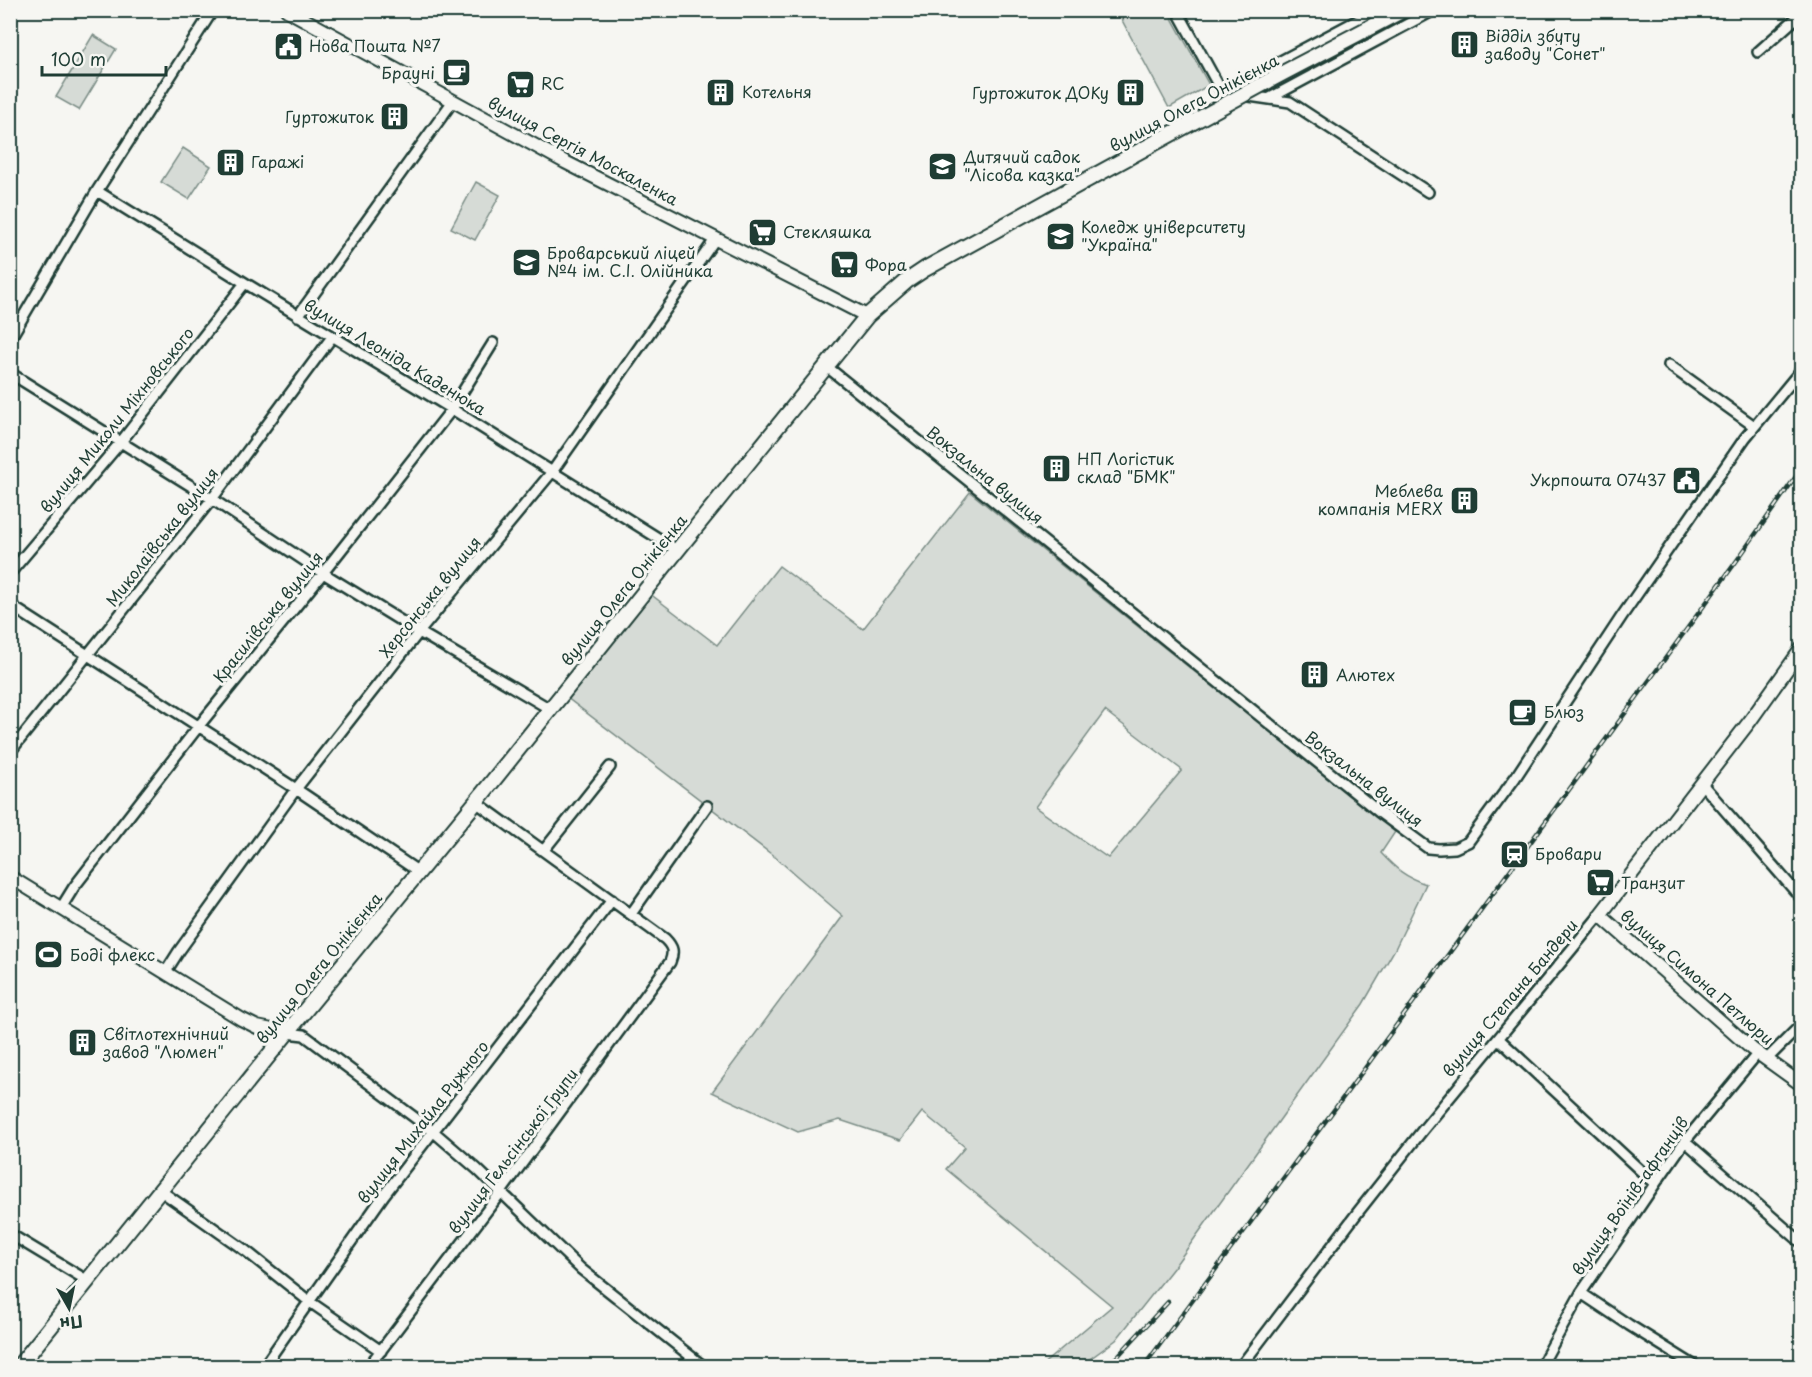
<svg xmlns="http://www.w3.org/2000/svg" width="1812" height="1377" viewBox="0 0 1812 1377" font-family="'Playpen Sans',sans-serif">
<rect width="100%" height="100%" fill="#f6f6f2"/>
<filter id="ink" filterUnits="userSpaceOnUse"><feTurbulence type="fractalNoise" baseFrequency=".0167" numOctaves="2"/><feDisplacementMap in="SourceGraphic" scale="12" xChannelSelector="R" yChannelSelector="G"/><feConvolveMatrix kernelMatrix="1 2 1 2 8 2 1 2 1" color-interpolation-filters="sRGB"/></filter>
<g filter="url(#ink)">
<path fill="#d6dbd6" stroke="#7a8c85" stroke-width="1.5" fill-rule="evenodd" d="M1117 11H1168L1209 85 1169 108Z
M93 35 116 49 79 110 56 97Z
M183 148 211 166 189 199 161 182Z
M476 182 500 195 475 240 451 228Z
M970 492 1395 832 1381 853C1396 869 1405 877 1426 884L1395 949 1363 1004 1174 1267 1116 1340 1080 1366H1041L1112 1306 946 1169 965 1147 922 1112 900 1140 840 1120 798 1132 712 1092 843 916 775 857 562 694 645 590 717 645 779 566 863 629ZM1105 711 1182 770 1108 858 1035 807Z"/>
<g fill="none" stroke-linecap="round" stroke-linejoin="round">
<defs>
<path id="street" d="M1177 10 1222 92
M1758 52 1802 13
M1222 92 1290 102 1428 192
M1222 92 1377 10
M1270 98 1434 10
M97 191 245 283 452 409 677 550
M298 316 453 101
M10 339 97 191 213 10
M1669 365 1754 426
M826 366 1379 812 1428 848 1439 849 1455 848 1468 842 1515 778 1622 616 1745 438 1802 369
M10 373 212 499 323 573 419 632 550 709
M10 573 120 443 245 283
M10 605 296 789 419 872
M10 752 212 499 332 337
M1702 784 1802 899
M544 850 610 767
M61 908 74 887 198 727 323 573 452 409 493 343
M631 914 707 806
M165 973 179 951 296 789 419 632 552 472 716 238
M287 1033 304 1035 434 1132 477 1169 581 1269 703 1366
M1499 1039 1655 1184
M1766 1060 1802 1024
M1685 1141 1802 1243
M161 1191 246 1251 310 1302 381 1351
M10 1234 88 1281
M1581 1293 1629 1325 1695 1366
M264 1366 384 1195 612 900
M369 1366 501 1192 670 962C674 952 673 947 665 939L476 802
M1241 1366 1358 1212 1422 1131 1600 915
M1541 1366 1581 1293 1655 1184 1685 1141 1758 1053"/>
<path id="secondary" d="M287 10 565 162 867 316
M1802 648 1750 721 1600 915 1752 1049 1802 1085
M10 877 241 1019 257 1027 287 1033"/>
<path id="primary" d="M19 1366 303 1013 476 802 684 542 867 316 907 281 925 269 1083 182"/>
</defs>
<use href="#street" stroke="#1f3d34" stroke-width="14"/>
<use href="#secondary" stroke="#1f3d34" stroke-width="16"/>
<use href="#primary" stroke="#1f3d34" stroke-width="18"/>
<use href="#street" stroke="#f6f6f2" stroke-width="9"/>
<use href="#secondary" stroke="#f6f6f2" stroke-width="12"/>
<use href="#primary" stroke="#f6f6f2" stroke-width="14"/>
<defs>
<path id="rail" d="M1103 1366 1116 1358 1168 1302
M1144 1366 1365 1068 1733 566 1802 468"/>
</defs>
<use href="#rail" stroke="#1f3d34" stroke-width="4.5"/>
<use href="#rail" stroke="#f6f6f2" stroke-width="2" stroke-dasharray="7" stroke-linecap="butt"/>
<defs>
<path id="primary-bridge" d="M1083 182 1283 73 1403 10"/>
</defs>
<use href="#primary-bridge" stroke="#1f3d34" stroke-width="18" stroke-linecap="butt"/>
<use href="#primary-bridge" stroke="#f6f6f2" stroke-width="14"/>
</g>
</g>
<defs>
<symbol id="building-square" viewBox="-11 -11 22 22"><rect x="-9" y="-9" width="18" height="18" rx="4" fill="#1f3d34" stroke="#f6f6f2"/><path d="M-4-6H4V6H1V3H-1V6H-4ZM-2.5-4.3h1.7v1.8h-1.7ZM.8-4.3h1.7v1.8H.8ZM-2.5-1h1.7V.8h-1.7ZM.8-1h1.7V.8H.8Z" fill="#fff"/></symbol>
<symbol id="civic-square" viewBox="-11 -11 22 22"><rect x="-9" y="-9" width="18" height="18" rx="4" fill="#1f3d34" stroke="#f6f6f2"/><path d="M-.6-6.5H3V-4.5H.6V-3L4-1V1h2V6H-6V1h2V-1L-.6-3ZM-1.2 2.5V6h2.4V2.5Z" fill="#fff"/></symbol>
<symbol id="cafe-square" viewBox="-11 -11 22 22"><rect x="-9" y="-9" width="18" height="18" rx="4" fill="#1f3d34" stroke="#f6f6f2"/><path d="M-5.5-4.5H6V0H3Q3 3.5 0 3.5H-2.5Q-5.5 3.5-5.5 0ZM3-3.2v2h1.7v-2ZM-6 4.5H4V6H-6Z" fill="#fff"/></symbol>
<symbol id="supermarket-square" viewBox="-11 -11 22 22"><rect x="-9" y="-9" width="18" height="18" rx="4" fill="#1f3d34" stroke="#f6f6f2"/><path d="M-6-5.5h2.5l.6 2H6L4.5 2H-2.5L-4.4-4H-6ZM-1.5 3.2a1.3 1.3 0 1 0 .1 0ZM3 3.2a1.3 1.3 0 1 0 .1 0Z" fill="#fff"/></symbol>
<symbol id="school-square" viewBox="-11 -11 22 22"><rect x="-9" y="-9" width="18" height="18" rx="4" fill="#1f3d34" stroke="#f6f6f2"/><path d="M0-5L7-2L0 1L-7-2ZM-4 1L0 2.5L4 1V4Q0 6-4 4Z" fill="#fff"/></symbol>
<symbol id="university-square" viewBox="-11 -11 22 22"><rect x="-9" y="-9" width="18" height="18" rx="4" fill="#1f3d34" stroke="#f6f6f2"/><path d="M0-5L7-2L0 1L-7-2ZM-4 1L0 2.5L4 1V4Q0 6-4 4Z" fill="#fff"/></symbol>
<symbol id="station-square" viewBox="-11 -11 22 22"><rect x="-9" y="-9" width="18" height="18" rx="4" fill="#1f3d34" stroke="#f6f6f2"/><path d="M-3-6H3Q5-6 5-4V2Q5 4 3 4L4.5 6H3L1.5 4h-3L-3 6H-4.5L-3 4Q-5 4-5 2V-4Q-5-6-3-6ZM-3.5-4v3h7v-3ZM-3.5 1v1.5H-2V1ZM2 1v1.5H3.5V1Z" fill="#fff"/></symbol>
<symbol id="stadium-square" viewBox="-11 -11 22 22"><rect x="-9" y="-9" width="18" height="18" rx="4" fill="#1f3d34" stroke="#f6f6f2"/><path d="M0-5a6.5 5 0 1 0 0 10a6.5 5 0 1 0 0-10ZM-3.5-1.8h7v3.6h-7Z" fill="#fff"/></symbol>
</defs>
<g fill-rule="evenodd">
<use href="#building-square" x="1448" y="28" width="33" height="33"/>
<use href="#civic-square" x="272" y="30" width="33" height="33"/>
<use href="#cafe-square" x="440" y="56" width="33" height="33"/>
<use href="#supermarket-square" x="504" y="68" width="33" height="33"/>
<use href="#building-square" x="704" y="76" width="33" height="33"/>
<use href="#building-square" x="1114" y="76" width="33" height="33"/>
<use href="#building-square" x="378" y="100" width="33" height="33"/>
<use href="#building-square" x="214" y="146" width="33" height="33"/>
<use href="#school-square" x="926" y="150" width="33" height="33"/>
<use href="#supermarket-square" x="746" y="216" width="33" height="33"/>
<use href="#university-square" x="1044" y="220" width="33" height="33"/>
<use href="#school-square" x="510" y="246" width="33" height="33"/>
<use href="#supermarket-square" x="828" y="248" width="33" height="33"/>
<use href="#building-square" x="1040" y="452" width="33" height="33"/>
<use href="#civic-square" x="1670" y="464" width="33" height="33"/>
<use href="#building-square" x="1448" y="484" width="33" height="33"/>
<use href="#building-square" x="1298" y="658" width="33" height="33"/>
<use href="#cafe-square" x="1506" y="696" width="33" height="33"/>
<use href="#station-square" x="1498" y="838" width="33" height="33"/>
<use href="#supermarket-square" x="1584" y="866" width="33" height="33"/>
<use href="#stadium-square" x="32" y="938" width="33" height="33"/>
<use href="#building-square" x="66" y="1026" width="33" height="33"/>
</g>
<g text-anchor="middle" stroke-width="6" stroke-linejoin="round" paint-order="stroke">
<g font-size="16" fill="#1f3d34" stroke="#f6f6f2" text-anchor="start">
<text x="1485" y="42">Відділ збуту<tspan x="1485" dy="18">заводу "Сонет"</tspan></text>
<text x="309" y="52">Нова Пошта №7</text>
<text x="435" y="79" text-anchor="end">Брауні</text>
<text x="541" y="90">RC</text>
<text x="742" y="98">Котельня</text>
<text x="1109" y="99" text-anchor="end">Гуртожиток ДОКу</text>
<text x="374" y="123" text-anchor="end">Гуртожиток</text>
<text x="964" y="163">Дитячий садок<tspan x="964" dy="18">"Лісова казка"</tspan></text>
<text x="251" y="168">Гаражі</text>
<text x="1081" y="233">Коледж університету<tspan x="1081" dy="18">"Україна"</tspan></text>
<text x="783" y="238">Стекляшка</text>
<text x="547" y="259">Броварський ліцей<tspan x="547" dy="18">№4 ім. С.І. Олійника</tspan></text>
<text x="865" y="271">Фора</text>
<text x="1077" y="465">НП Логістик<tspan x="1077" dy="18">склад "БМК"</tspan></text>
<text x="1666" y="486" text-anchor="end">Укрпошта 07437</text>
<text x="1443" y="497" text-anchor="end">Меблева<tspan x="1443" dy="18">компанія MERX</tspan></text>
<text x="1336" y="681">Алютех</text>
<text x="1544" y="718">Блюз</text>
<text x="1535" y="860">Бровари</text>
<text x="1621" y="889">Транзит</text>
<text x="70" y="961">Боді флекс</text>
<text x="103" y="1040">Світлотехнічний<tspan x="103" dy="18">завод "Люмен"</tspan></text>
</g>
<g font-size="16" fill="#1f3d34" stroke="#f6f6f2">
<text transform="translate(1194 103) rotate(-28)" y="6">вулиця Олега Онікієнка</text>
<text transform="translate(583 151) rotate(28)" y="6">вулиця Сергія Москаленка</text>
<text transform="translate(395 357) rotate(31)" y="6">вулиця Леоніда Каденюка</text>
<text transform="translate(117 420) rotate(-51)" y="6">вулиця Миколи Міхновського</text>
<text transform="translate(985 475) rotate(39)" y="6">Вокзальна вулиця</text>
<text transform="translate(162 537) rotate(-52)" y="6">Миколаївська вулиця</text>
<text transform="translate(624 590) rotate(-51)" y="6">вулиця Олега Онікієнка</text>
<text transform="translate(430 597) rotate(-51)" y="6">Херсонська вулиця</text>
<text transform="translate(268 617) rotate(-51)" y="6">Красилівська вулиця</text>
<text transform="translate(1364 779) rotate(38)" y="6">Вокзальна вулиця</text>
<text transform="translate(319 968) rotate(-51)" y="6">вулиця Олега Онікієнка</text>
<text transform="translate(1697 977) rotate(41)" y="6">вулиця Симона Петлюри</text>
<text transform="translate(1510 998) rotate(-50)" y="6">вулиця Степана Бандери</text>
<text transform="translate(423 1122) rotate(-52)" y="6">вулиця Михайла Ружного</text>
<text transform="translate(513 1151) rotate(-53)" y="6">вулиця Гельсінської Групи</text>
<text transform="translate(1630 1196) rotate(-55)" y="6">вулиця Воїнів-афганців</text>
</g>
</g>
<rect width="1812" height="1377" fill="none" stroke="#f6f6f2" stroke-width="36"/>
<rect x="18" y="18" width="1776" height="1341" fill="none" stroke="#1f3d34" stroke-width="2" filter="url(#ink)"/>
<g transform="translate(69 1308) rotate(171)" stroke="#f6f6f2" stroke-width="4.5" paint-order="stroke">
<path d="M0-4.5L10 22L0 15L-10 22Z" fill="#1f3d34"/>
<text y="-9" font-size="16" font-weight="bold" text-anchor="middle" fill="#1f3d34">Пн</text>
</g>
<path d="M42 66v9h124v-9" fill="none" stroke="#1f3d34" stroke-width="3"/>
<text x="51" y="66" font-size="18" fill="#1f3d34" stroke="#f6f6f2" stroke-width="4.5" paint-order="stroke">100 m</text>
</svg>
